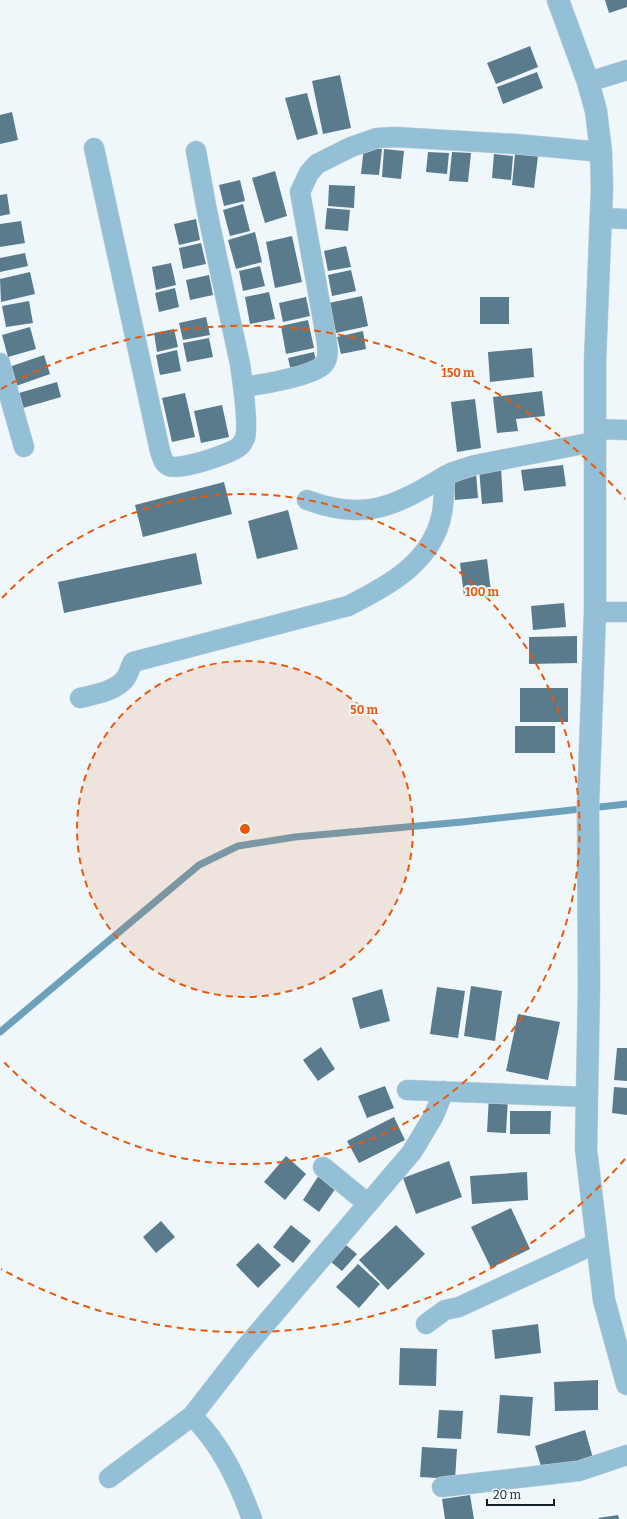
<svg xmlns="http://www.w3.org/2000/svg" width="627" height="1519" viewBox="0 0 627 1519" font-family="Bitter,serif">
<rect width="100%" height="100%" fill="#f0f7fb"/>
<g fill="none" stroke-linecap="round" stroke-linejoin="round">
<path stroke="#6da0ba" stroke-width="7" d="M0 1032 199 865 238 846 295 837 462 822 627 804"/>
</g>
<path fill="#597b8c" d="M605 0H627V7L609 13Z
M530 46 538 67 496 84 487 63Z
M537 72 543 88 503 104 497 87Z
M340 75 351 128 323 134 312 81Z
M307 93 318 134 297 140 285 98Z
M12 112 18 140 0 144V115Z
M364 147 382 149 379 175 361 174Z
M384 149 404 151 401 179 382 177Z
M428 152 449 153 447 174 426 172Z
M452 152 471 153 468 182 449 181Z
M494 154 513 156 511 180 492 178Z
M515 154 538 156 534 188 512 185Z
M275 171 287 216 265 223 252 178Z
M240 180 245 201 224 206 219 185Z
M329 185 355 186 354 208 328 206Z
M7 194 10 214 0 216V195Z
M243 204 250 231 230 236 223 210Z
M327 208 350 210 348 231 325 229Z
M196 219 200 240 179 245 174 224Z
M21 221 25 243 0 247V224Z
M255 232 262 262 236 269 228 240Z
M292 236 302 282 275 288 266 242Z
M201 243 206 264 183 269 179 248Z
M346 246 351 267 328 271 324 251Z
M25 253 28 266 0 272V258Z
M171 263 176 285 156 290 152 267Z
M260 266 265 286 243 291 239 271Z
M351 270 356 291 332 296 328 275Z
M30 272 35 294 1 302 0 279Z
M209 275 213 295 190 300 186 280Z
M175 288 179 307 159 312 155 293Z
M269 292 275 319 250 324 245 297Z
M362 296 368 326 336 333 329 303Z
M306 297 310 316 283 322 279 303Z
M480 297H509V324H480Z
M29 301 33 323 6 327 2 306Z
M206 317 210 335 183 340 179 323Z
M308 320 314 348 286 354 281 326Z
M30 327 36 349 8 357 2 335Z
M174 329 178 347 157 352 154 333Z
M363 331 366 349 341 354 337 337Z
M209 338 213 357 187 362 183 343Z
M532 348 534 377 490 382 488 352Z
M177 350 181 371 160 375 156 355Z
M314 352 317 365 291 371 288 358Z
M44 355 50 374 16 386 9 367Z
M57 382 61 397 23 408 19 393Z
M542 391 545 416 516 419 518 431 497 433 493 397Z
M185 393 195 437 172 442 162 398Z
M475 399 481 448 457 452 451 402Z
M222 405 229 437 201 443 194 411Z
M563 465 566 486 524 491 521 470Z
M501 467 503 502 482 504 479 469Z
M476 472 478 498 455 500 453 474Z
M224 482 232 514 143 537 135 505Z
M288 510 298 549 257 559 248 521Z
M196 553 202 584 64 613 58 582Z
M487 559 491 591 464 596 460 563Z
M564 603 566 627 533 630 531 606Z
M577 636V663L529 664V637Z
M520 688H568V722H520Z
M515 726H555V753H515Z
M471 986 502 991 495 1041 464 1036Z
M437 987 465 991 458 1038 430 1034Z
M382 989 390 1021 360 1029 352 998Z
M518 1014 560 1022 548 1080 506 1071Z
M321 1047 335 1069 318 1081 303 1060Z
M617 1048H627V1081L614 1080Z
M385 1086 394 1108 367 1118 358 1096Z
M614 1087 627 1088V1115L612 1113Z
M489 1096 508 1097 506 1133 487 1132Z
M510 1111H551L550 1134H510Z
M394 1117 405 1140 359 1163 347 1141Z
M286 1156 306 1174 285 1200 264 1182Z
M449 1161 462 1197 416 1214 403 1178Z
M527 1172 528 1200 472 1204 470 1176Z
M319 1175 336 1188 319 1212 303 1200Z
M511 1208 530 1249 491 1268 471 1227Z
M161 1221 175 1237 156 1253 143 1237Z
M291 1225 311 1241 293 1263 273 1247Z
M396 1225 425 1254 388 1290 359 1260Z
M258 1243 281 1265 258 1288 236 1265Z
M346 1245 357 1254 342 1271 331 1262Z
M358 1264 380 1284 359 1308 336 1287Z
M538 1324 541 1353 495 1359 492 1330Z
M400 1348 437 1349 436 1386 399 1385Z
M598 1380V1410L555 1411 554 1382Z
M500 1395 533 1397 530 1436 497 1433Z
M439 1410 463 1411 461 1439 437 1438Z
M585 1430 593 1458 543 1473 535 1446Z
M422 1447 457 1449 455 1479 420 1477Z
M470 1495 474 1519H445L442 1499Z
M618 1515 619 1519H599L598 1518Z"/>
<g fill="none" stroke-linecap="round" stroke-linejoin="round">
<defs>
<path id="minor" d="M588 82 627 70
M94 148 160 451C162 457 163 463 169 466 179 471 231 454 240 446 241 445 244 440 245 438 249 426 242 378 240 364L207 211 196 151
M600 218 627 219
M0 363 24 447
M243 387C259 385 315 376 324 364 330 357 327 345 326 337L300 192 309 173 317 164 351 147 377 138 395 137 516 144 601 152
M595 429 627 430
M307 500C365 522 395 506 445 476
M595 612H627
M80 698C95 694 114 692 125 679 129 674 130 667 133 662L348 606C388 586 433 562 442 513 444 501 444 488 445 476L453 472 475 465 594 442
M407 1090 586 1097
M323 1167 367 1203
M426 1324 445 1310 459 1307 597 1243
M192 1416C221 1444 238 1481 252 1519
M109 1478 192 1416 245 1348 412 1152 433 1117 444 1091
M442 1487 579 1471 627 1455"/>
<path id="tertiary" d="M558 0 588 82 596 111 601 152 602 188 595 362V612L588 805 589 986 586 1149 604 1300 627 1384"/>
</defs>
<use href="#minor" stroke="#ccd4d9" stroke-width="21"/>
<use href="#tertiary" stroke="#ccd4d9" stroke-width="23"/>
<use href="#minor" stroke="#94c0d7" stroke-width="20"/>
<use href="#tertiary" stroke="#94c0d7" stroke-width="22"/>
</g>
<circle cx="245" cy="829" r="168" fill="#e8590c" fill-opacity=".12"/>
<g fill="none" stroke="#e8590c" stroke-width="2" stroke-dasharray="7 5">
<circle cx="245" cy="829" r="168"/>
<path d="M2 598A335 335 0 1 1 2 1060"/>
<path d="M625 1159A503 503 0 0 1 1 1269M1 389A503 503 0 0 1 625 499"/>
</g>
<circle cx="245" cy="829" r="6" fill="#e8590c" stroke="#f0f7fb" stroke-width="2"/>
<g font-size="12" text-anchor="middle" font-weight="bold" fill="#e8590c" stroke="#f0f7fb" stroke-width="4" stroke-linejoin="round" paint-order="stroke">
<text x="458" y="377">150 m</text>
<text x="482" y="596">100 m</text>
<text x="364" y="714">50 m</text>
</g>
<path d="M487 1499v6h67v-6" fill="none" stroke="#111f26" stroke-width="2"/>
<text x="493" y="1499" font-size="12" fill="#111f26" stroke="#f0f7fb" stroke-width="3" paint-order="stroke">20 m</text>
</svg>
